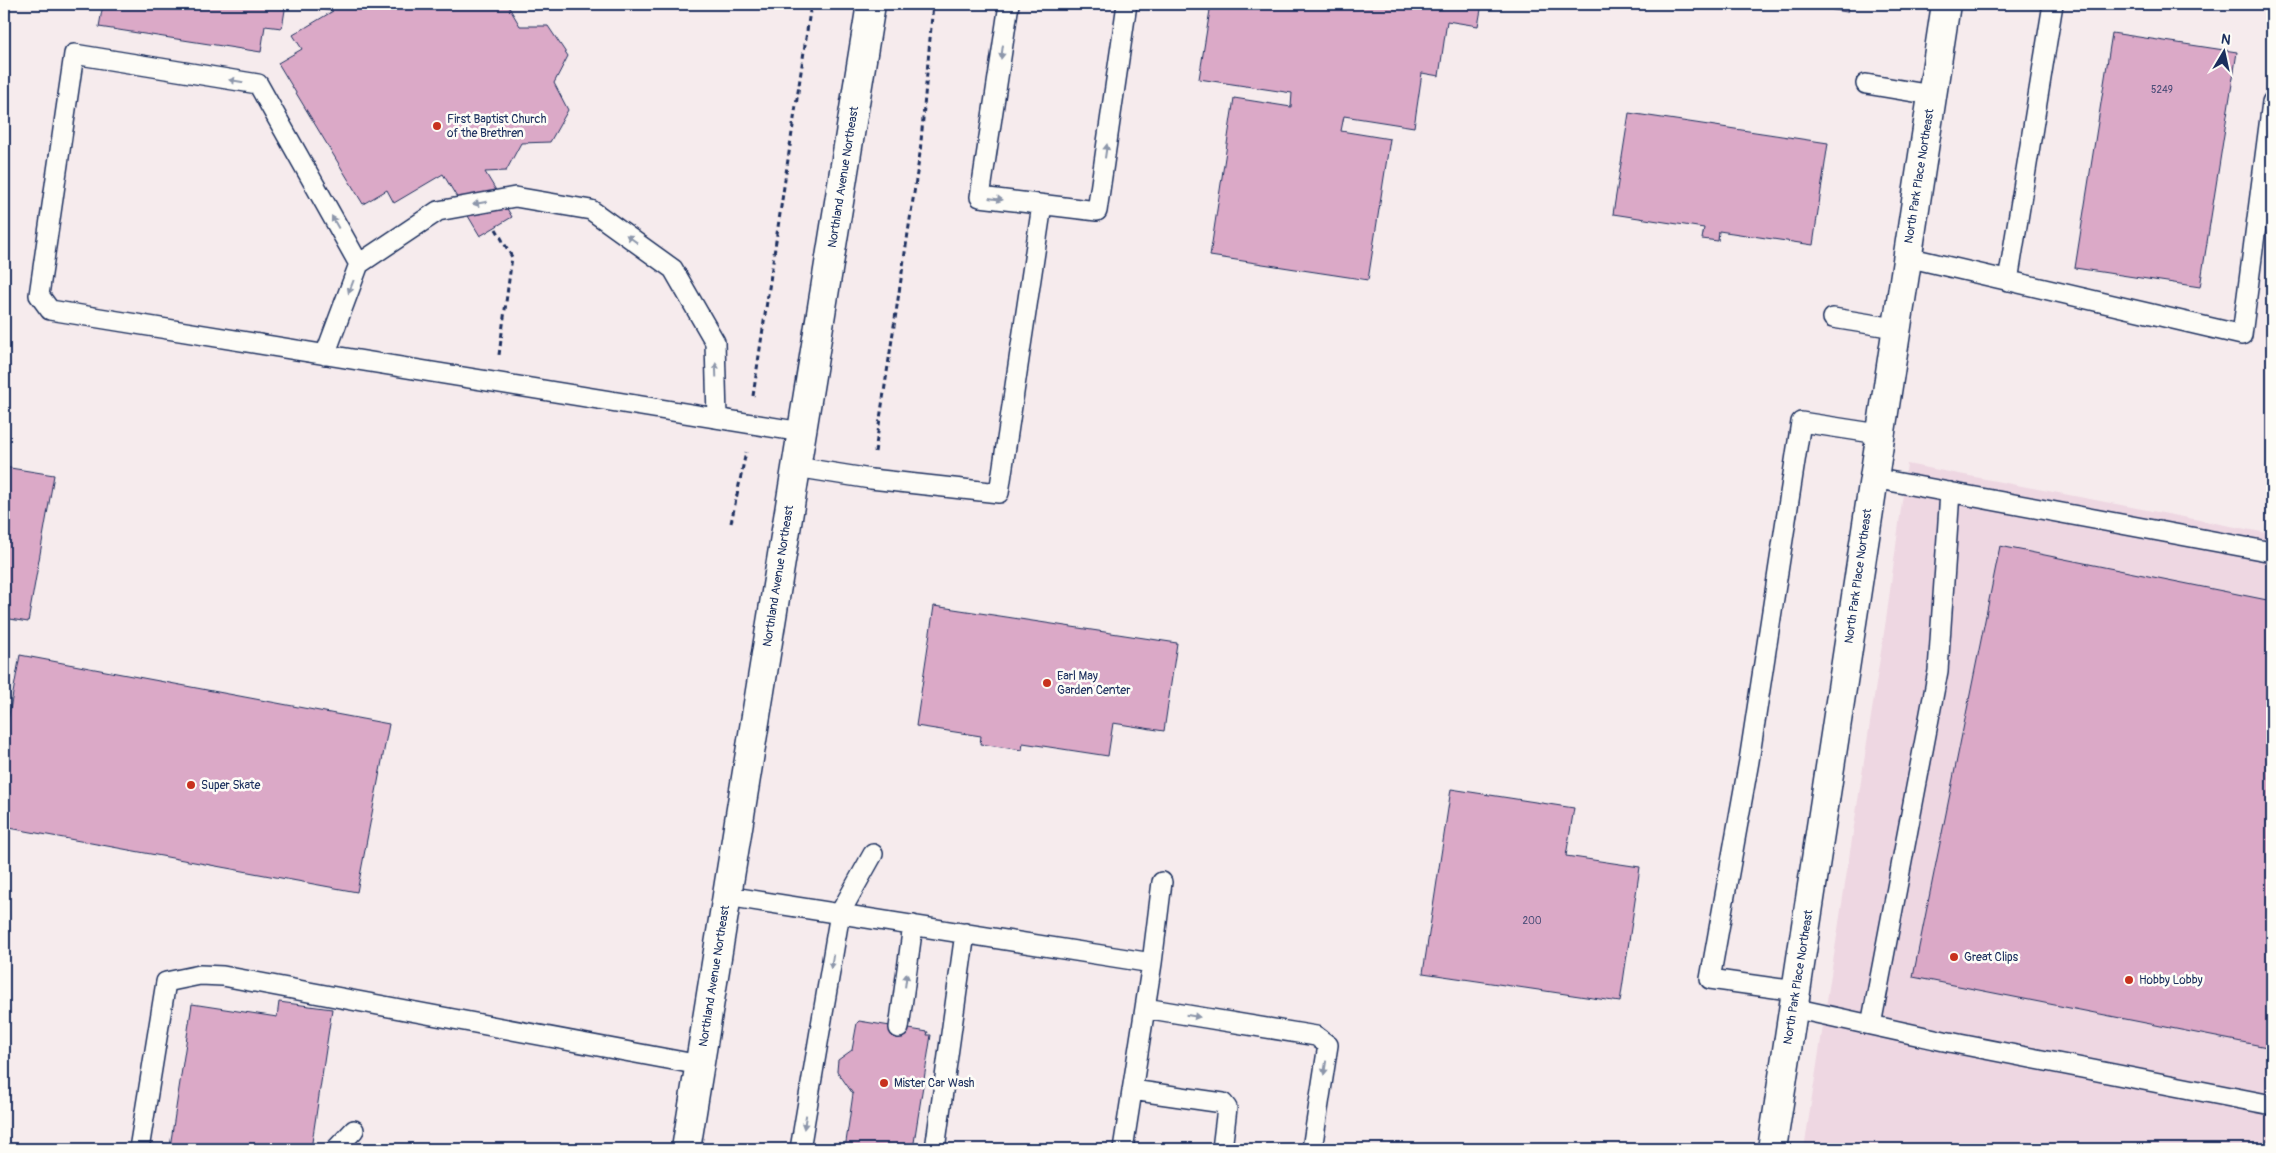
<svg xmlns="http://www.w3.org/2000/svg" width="2276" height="1153" viewBox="0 0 2276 1153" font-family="Pangolin,sans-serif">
<rect width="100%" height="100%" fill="#f6ebed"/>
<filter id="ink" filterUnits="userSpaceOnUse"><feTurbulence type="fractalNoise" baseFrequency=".02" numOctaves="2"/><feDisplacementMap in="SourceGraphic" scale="10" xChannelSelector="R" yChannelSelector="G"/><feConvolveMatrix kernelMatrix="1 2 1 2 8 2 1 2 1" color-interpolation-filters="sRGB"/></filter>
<g filter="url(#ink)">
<path fill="#eed7e2" d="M1907 464 2272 534V1149H1804L1887 613Z"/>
<path fill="#dba9c7" stroke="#1b2f5e" d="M103 4H507L520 26H548L568 56 554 83 568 110 550 142 521 143 506 171 485 172 512 217 480 236 443 174 394 203 387 190 363 204 278 63 302 49 293 35 333 11 286 4 282 28 265 26 261 52 99 27Z
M1206 4H1482L1478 26 1447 21 1439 76 1422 73 1414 127 1344 116 1341 131 1390 139 1368 280 1210 256 1234 98 1291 107 1292 93 1199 79 1210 10 1205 9Z
M1796 4H1849L1847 12Z
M2112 33 2237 52 2200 287 2075 268Z
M1629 113 1828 143 1813 245 1719 231 1718 241 1702 239 1704 228 1613 214Z
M4 467 54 475 28 622 4 618Z
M2000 546 2272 601V1048L1913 977Z
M934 606 1177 643 1164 731 1113 723 1108 756 1023 743 1022 750 980 744 981 736 916 726Z
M20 655 389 724 357 892 4 827V742Z
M1451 789 1574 808 1566 856 1640 867 1620 1002 1423 973Z
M279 1002 332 1009 311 1149H189L170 1147 192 1004 277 1017Z
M859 1021 928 1032 927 1035H931L913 1149H845L853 1094 837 1071 838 1060 852 1050 857 1023Z"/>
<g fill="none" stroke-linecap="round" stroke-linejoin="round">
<defs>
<path id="service" d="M1009 4 980 197 1097 211 1127 4
M1866 84 1932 95
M1907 257 2242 335 2272 102
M359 264 258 84 74 54 39 295 50 310 802 432
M2008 281 2053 4
M1833 318 1895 328
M325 355 359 264 438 211 515 197 591 210 673 269 715 342 717 418
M796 467 871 479 999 493 1042 205
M1873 478 2272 552
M727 896 1152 963
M1796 991 1710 979 1749 761 1801 422 1879 434
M1145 1008 1316 1036 1328 1045 1312 1149
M1793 1008 1944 1041 2272 1105
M1871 1025 1938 671 1950 492
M899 1028 913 925
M1132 1090 1223 1103 1227 1108 1222 1149
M139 1149 166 982 200 975 223 976 700 1065
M336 1149 354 1130
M800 1149 840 913 873 854
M935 1149 965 933
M1123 1149 1152 963 1162 882"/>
<path id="minor" d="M686 1149 871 4
M1772 1149 1946 4"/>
</defs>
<use href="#service" stroke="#1b2f5e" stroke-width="22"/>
<use href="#minor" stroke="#1b2f5e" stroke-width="31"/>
<path stroke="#1b2f5e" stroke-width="3" stroke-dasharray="5 4" stroke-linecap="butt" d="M496 229 512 257 499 355
M753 396 811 4
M875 452 920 153 933 4
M731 523 746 452"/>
<use href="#service" stroke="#fdfcf7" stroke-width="19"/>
<use href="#minor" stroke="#fdfcf7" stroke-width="28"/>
</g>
<defs><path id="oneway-solid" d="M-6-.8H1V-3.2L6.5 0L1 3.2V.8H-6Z" transform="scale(1.25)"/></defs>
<g fill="#8c96aa">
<use href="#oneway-solid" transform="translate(1002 52) rotate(98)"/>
<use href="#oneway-solid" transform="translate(236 81) rotate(-171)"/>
<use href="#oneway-solid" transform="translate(1106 151) rotate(-82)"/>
<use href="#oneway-solid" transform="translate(996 199) rotate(7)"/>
<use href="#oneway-solid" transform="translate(480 203) rotate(170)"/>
<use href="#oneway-solid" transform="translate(335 222) rotate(-119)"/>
<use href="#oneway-solid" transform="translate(632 239) rotate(-144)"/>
<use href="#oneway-solid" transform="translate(351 287) rotate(111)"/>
<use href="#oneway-solid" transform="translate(716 370) rotate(-92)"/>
<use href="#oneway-solid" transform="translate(832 962) rotate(99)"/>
<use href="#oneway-solid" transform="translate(906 980) rotate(-83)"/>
<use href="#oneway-solid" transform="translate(1193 1016) rotate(9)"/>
<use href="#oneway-solid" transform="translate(1325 1068) rotate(99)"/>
<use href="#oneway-solid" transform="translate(805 1122) rotate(99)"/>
</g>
</g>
<g fill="#c8321e" stroke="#fdfcf7" stroke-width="2">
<circle cx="437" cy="126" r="5"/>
<circle cx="1047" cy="683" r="5"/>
<circle cx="191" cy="785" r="5"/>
<circle cx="1954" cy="957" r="5"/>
<circle cx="2129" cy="980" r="5"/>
<circle cx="884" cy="1083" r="5"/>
</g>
<g text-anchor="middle" stroke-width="5" stroke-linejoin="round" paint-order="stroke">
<g font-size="10" fill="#4b4e78">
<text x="2162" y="93">5249</text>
<text x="1532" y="924">200</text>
</g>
<g font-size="12" fill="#1b2f5e" stroke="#fdfcf7" text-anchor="start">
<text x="447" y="123">First Baptist Church<tspan x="447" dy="14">of the Brethren</tspan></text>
<text x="1057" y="680">Earl May<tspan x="1057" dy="14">Garden Center</tspan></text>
<text x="201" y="789">Super Skate</text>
<text x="1964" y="961">Great Clips</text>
<text x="2139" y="984">Hobby Lobby</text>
<text x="894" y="1087">Mister Car Wash</text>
</g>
<g font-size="12" fill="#1b2f5e" stroke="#fdfcf7">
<text transform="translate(1919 176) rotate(-81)" y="4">North Park Place Northeast</text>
<text transform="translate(843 177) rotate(-81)" y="4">Northland Avenue Northeast</text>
<text transform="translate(778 576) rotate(-81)" y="4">Northland Avenue Northeast</text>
<text transform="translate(1858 576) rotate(-82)" y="4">North Park Place Northeast</text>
<text transform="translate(714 976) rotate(-81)" y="4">Northland Avenue Northeast</text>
<text transform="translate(1798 977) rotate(-81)" y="4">North Park Place Northeast</text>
</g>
</g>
<rect width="2276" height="1153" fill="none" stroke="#fdfcf7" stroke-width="20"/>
<rect x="10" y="10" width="2256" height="1133" fill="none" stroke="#1b2f5e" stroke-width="2" filter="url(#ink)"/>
<g transform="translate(2224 52) rotate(9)" stroke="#fdfcf7" stroke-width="4" paint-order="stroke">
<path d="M0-4L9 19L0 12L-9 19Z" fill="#1b2f5e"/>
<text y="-8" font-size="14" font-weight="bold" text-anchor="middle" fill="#1b2f5e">N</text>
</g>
</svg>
